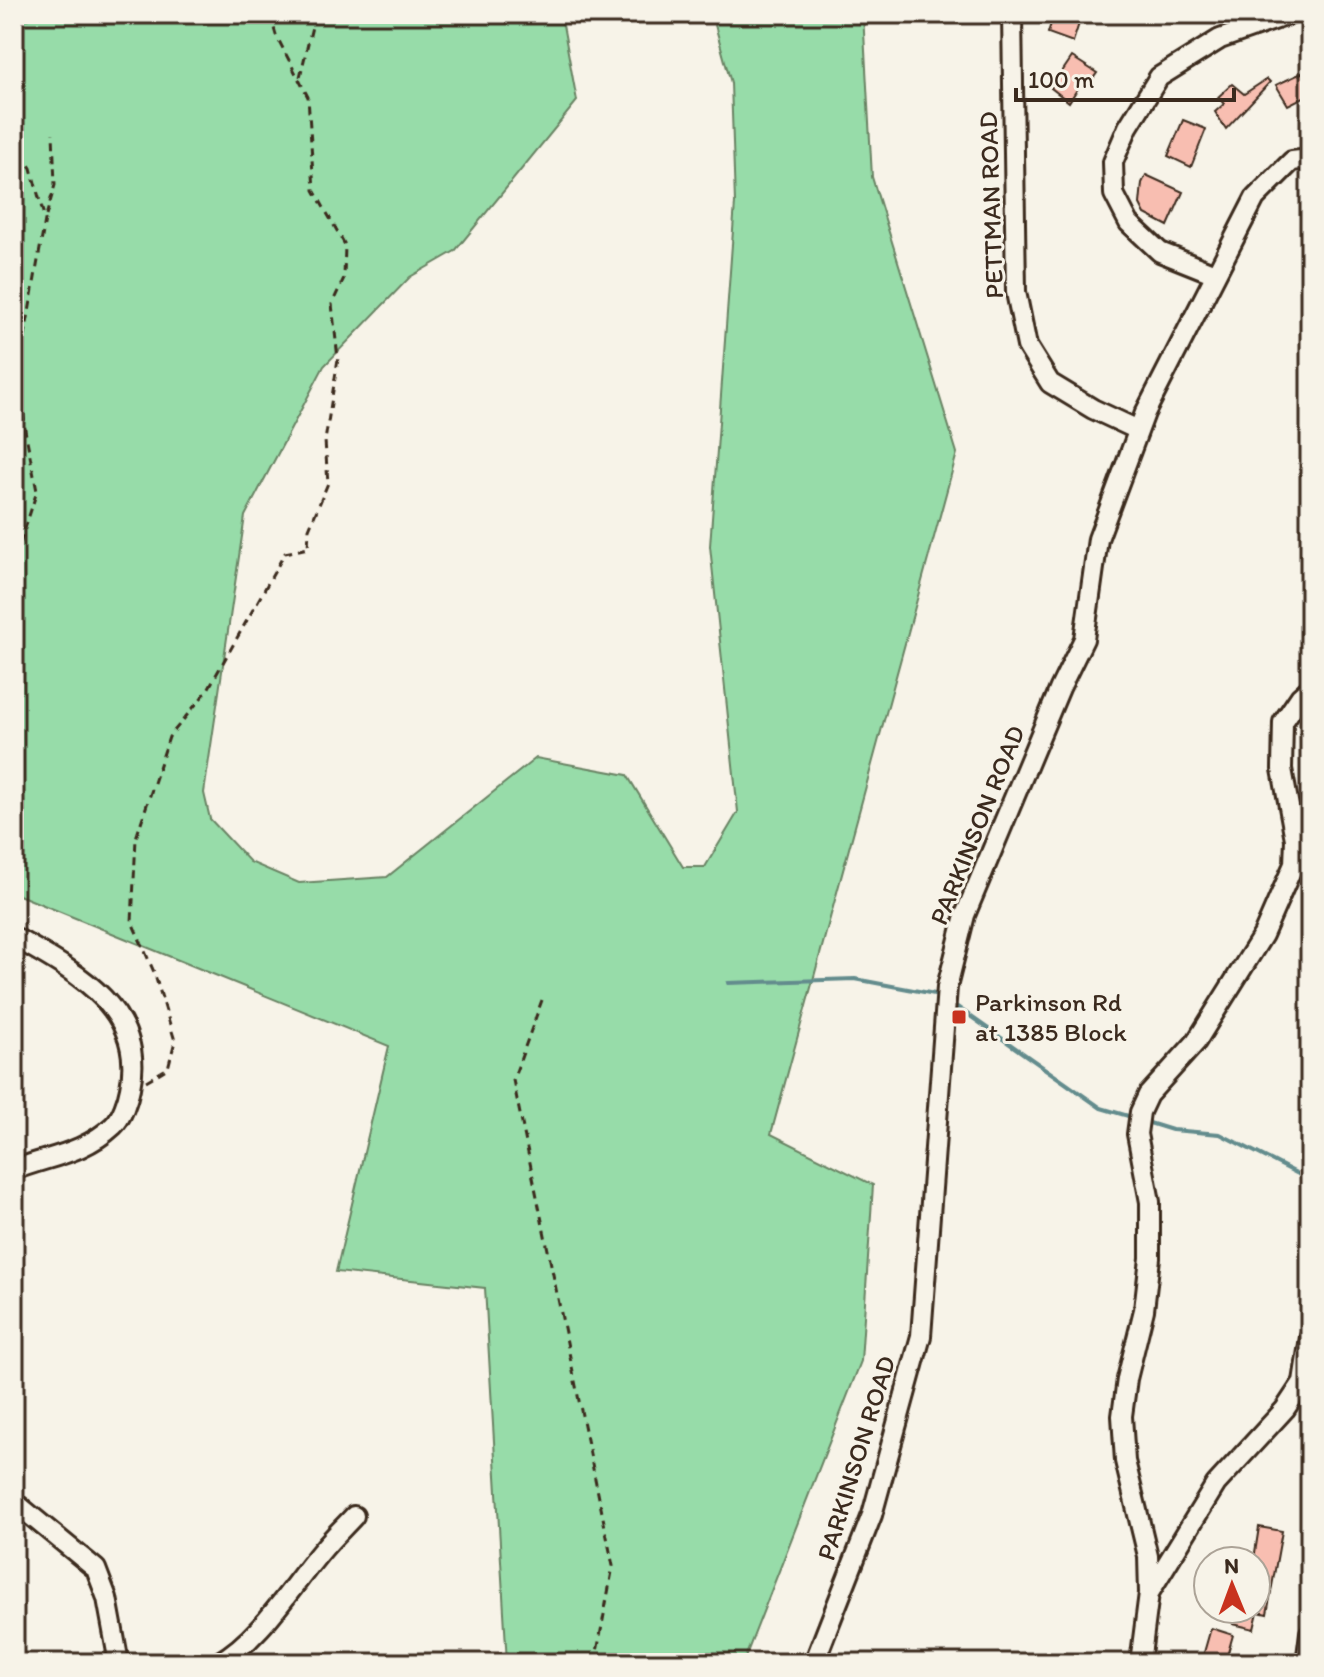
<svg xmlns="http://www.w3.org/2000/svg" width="1324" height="1677" viewBox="0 0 1324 1677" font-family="Itim,sans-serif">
<rect width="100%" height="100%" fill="#f7f3e8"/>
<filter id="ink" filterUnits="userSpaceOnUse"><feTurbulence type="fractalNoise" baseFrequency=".0125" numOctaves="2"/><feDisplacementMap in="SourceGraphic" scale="16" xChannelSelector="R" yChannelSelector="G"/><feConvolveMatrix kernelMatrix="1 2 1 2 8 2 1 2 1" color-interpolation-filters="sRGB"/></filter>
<g filter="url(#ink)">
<path fill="#97dca9" stroke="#698364" stroke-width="2" d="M14 14H561L577 101 455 251 410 277 324 366 245 516 204 793 210 819 250 862 299 883 387 877 536 758 627 775 683 867H705L738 812 710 546 735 203 731 83 712 14H863L872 177 957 453 771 1134 873 1185 861 1361 743 1663H507L485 1288 336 1272 389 1046 14 893Z"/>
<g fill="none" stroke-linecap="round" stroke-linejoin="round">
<path stroke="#638c8d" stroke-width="4" d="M728 983 855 979 940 995
M950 1002 1101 1108 1135 1118
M1143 1121 1172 1130 1220 1134 1310 1180"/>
</g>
<path fill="#f8beb1" stroke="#3b2a1e" stroke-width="2" d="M1054 14H1082L1073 42 1048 33Z
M1072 57 1097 73 1089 84 1082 82 1069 102 1051 88Z
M1310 69V94L1288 105 1276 85Z
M1267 79 1270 82 1226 129 1215 112 1224 104 1218 97 1232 84 1244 94Z
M1183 120 1206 129 1191 167 1168 156Z
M1146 175 1183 192 1168 226 1145 214 1140 204 1142 183Z
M1259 1527 1282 1531 1267 1614 1258 1612 1254 1629 1233 1624 1237 1609H1256V1559H1254Z
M1211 1628 1233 1635 1225 1663H1201Z"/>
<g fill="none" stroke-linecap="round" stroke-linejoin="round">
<defs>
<path id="minor" d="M1012 14 1016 292 1027 346 1050 383 1093 409 1138 430
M1215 274 1160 252 1129 223 1114 194 1113 162 1128 127 1159 77 1220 39 1291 14
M14 937C72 970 147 1008 130 1088 128 1099 122 1118 113 1126 83 1154 49 1156 14 1170
M18 1505 96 1569 107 1598 119 1663
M1149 1593 1216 1484 1285 1409 1303 1382 1310 1337
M218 1663C261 1639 292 1585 324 1548 333 1537 344 1527 354 1516
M814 1663 872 1515 921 1336 947 987 965 915 1060 688 1084 639 1098 539 1145 413 1255 198 1292 161 1310 159
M1140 1663 1149 1593 1148 1556 1125 1461 1122 1416 1127 1379 1144 1310 1150 1258V1202L1137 1134 1140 1112 1148 1095 1196 1042 1263 935 1294 864 1295 839 1282 769 1283 722 1300 697 1310 688
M1306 1663 1310 1633"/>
</defs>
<use href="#minor" stroke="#3b2a1e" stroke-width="24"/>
<path stroke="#3b2a1e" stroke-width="3" stroke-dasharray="8 6" stroke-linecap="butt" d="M14 25 36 14
M300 77 315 14
M14 142 31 168 45 220 20 364 25 430 37 491 15 560
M46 216 55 185 53 133
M542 1000 513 1080 613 1566 595 1663
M146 1081 168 1068 175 1041 154 972 132 922 136 838 169 737 207 691 285 553 308 548 309 529 328 483 325 441 338 359 332 304 344 278 345 245 314 190 308 97 276 35 270 14"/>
<use href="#minor" stroke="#f7f3e8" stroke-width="18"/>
</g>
</g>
<rect fill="#c8321e" stroke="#f7f3e8" stroke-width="3" x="951" y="1009" width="16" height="16" rx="4"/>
<g text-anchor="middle" stroke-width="6" stroke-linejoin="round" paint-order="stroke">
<g font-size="26" fill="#3b2a1e" stroke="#f7f3e8">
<text transform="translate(991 205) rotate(-92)" y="9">PETTMAN ROAD</text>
<text transform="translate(977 825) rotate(-68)" y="9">PARKINSON ROAD</text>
<text transform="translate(856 1458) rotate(-73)" y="9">PARKINSON ROAD</text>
</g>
<g font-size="26" fill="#3b2a1e" stroke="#f7f3e8" text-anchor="start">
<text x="975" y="1011">Parkinson Rd<tspan x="975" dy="30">at 1385 Block</tspan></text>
</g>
</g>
<rect width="1324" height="1677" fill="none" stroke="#f7f3e8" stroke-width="48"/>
<rect x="24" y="24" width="1276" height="1629" fill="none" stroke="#3b2a1e" stroke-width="3" filter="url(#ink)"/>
<g transform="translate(1232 1585) rotate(359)"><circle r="38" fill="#f7f3e8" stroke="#aca397" stroke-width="2"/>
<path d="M0-6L14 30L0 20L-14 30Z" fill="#c8321e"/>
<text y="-12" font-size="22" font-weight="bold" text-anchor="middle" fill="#3b2a1e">N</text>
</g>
<path d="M1016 88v12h218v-12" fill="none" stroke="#3b2a1e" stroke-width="4"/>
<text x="1028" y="88" font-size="24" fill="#3b2a1e" stroke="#f7f3e8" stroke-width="6" paint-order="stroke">100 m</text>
</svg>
